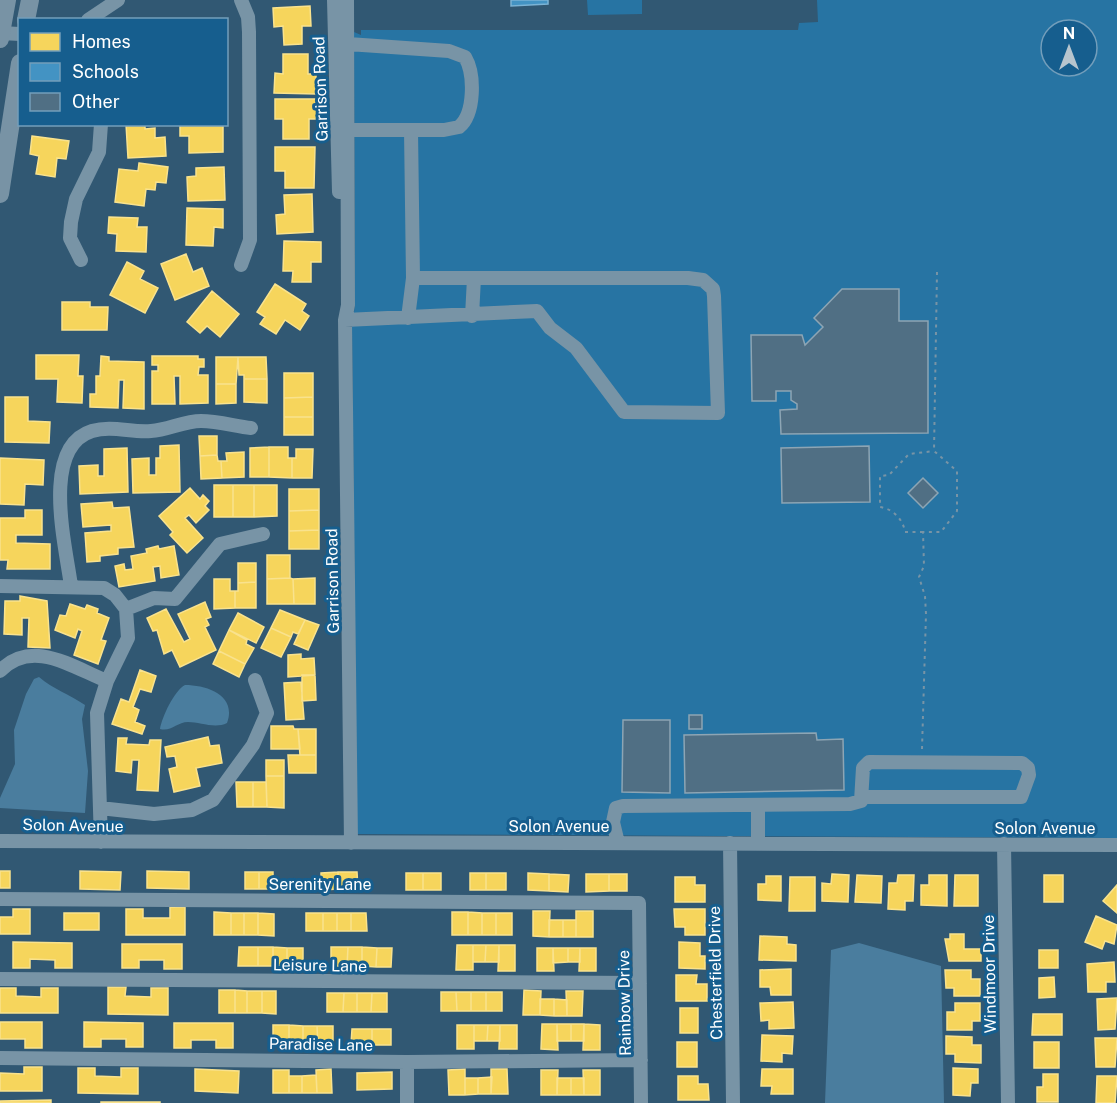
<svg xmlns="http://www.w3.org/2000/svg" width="1117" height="1103" viewBox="0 0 1117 1103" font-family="'Public Sans',sans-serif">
<rect width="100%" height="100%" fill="#315873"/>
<path fill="#2774a3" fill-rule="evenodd" d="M587 0H642V14L588 15Z
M817 0H1117V838L357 834 352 325 355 305 354 32 361 35V30H798L799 23 818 22ZM1051 30H1087V66H1051Z"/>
<path fill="#4a7d9e" d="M39 677C53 689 69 694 85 705L82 719 88 771 85 813 0 808V798L15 764 14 730 26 694 34 679Z
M185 685C208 685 237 696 227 723 215 729 200 722 188 722 177 722 171 732 160 729 162 717 174 691 185 685Z
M859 943 941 966 944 1103H825L831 950Z"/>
<path fill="#f6d55c" stroke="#f9e28d" stroke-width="1.5" d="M310 6 311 26H302V44L284 45 283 26 274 27 273 8Z
M283 54H308V74H316V94L274 93 275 73 283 74Z
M275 99H318V119H309V139H283V119H275Z
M126 124H145V129L155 128V138L165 137 166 156 128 158Z
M180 124H223V152L189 153V136H180Z
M32 136 69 141 66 159 57 158 55 177 36 174 39 156 30 154Z
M275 147H315L314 188H285V171H275Z
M139 163 168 167 166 183 156 182 155 190 146 189 144 206 115 202 119 169 138 171Z
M224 167 225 200 188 201 187 177 196 176V168Z
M312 194 313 232 277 234 276 215 285 214 284 195Z
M187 208 223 209V228L214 227 213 246 186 245Z
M109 217 138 218 137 227H147L146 252 116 251 117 234 108 233Z
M284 241 321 242V262H311V282H292L293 271H283Z
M186 254 193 272 202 268 209 286 175 300 161 264Z
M127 262 144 271 140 279 158 288 145 313 110 295Z
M275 284 306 304 302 311 309 316 300 330 285 320 276 334 260 324 265 317 257 312Z
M212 291 239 314 220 337 207 326 200 333 187 322Z
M62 302H90V307H108L107 330H62Z
M36 355H79L78 376H83L82 403 57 402 58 379H36Z
M101 356 109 357V361L144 362V409L123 408 124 380H119L118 408 90 407V394H96V376H100Z
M152 356H198V359H204V367H199L198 375H208V403L180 404V376H174L175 404H152V371H158V365H152Z
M216 357H238L236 384H216Z
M238 357H266L267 379H244V375H239Z
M284 373H313V397L284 398Z
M244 379H267V403L244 402Z
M216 384H236V403L216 404Z
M5 397H28V421L50 422 49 443 5 442Z
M313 397V417H284V398Z
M284 417H313V435H284Z
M199 436H217V455L200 456Z
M179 445 180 492 133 493 132 459 149 458V475H156V458H160V446Z
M269 447H288V458H292V478L269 477Z
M269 447V477H250V448Z
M127 448 128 492 80 494 79 466 98 465V476H104V449Z
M296 449H313L312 478H292V458H296Z
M244 452V477L222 478 221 461H227L226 453Z
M217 455 218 461H221L222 478 201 479 200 456Z
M0 458 44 460 43 485 25 484 24 505 0 504Z
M214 485H233V517H214Z
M233 485H254V517H233Z
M254 485H277V516L254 517Z
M190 488 200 499 203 495 209 501 205 506 209 510 196 523 189 515 185 518 203 538 187 553 170 535 173 532 159 516Z
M289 489H319V510L289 511Z
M112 502 113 508 129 507 134 547 118 548V554L100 556V561L87 562 85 533 111 531V525L83 527 81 504Z
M25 510H42V535H16V543L50 544V569H7L8 560H0V518H25Z
M319 510V530L289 531V511Z
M319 530V549H289V531Z
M158 546 159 549 174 546 179 575 161 578 160 566 153 567 155 581 119 587 115 566 124 564 125 570 133 569 131 556 147 553 146 549Z
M267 555H290V578L267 579Z
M238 563H256V582L238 583Z
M290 578 293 579 294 604H267V579Z
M315 578V604H294L293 579Z
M214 579H230V591H235V608L214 609Z
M256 582V608H235V591H238V583Z
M20 596 47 601 50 648 28 647 29 618H22V635L4 634 5 601H20Z
M205 602 211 617 206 619 209 625 205 627 216 650 180 667 172 650 164 654 157 630 153 631 147 618 166 609 184 642 190 639 178 614Z
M70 604 85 609 87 605 98 609 97 613 109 618 101 640 106 641 98 664 74 655 82 631 78 629 75 638 55 630 60 615 66 616Z
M280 610 305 620 298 634 293 632 291 637 271 628Z
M238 613 264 627 256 643 229 630Z
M305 620 319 625 308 650 294 644Z
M271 628 291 637 281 657 261 648Z
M229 630 247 640 246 644 254 648 245 664 219 651Z
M219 651 245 664 239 677 213 664Z
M301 654V659L314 658 315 675 288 677V655Z
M140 670 156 676 151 692 140 689 133 707 139 710 135 722 145 726 142 734 112 724 121 699 129 702Z
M302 675H315L316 700 302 701Z
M301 682 304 719 286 720 284 683Z
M271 726H293L294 729H298L300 749H271Z
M298 729H316V755H300Z
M208 737 210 746 219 745 222 763 196 768 200 786 174 792 169 769 177 767 175 756 167 757 165 747Z
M118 738H127L126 744 149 745 150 740H161L158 791 137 790 139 760H132L131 773 116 771Z
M288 755H316V773H289Z
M266 760H284V776H266Z
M266 776H284V808L267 807Z
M236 782H253V807H237Z
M253 782H266L267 807H253Z
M0 871H10V888H0Z
M80 871 121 872 120 890 80 889Z
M147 871 189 872V889L147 888Z
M245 872H259V889H245Z
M259 872H273V889H259Z
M338 872V889L321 890V873Z
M338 872H357L358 889H338Z
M406 873H423V890H406Z
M423 873H441V890H423Z
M470 873H486V890H470Z
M486 873H506V890H486Z
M528 873 549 874V891L528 890Z
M549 874 569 875 568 892 549 891Z
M586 874H609V891L586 892Z
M609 874H627V891H609Z
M832 874 849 875 848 902 822 901V883L831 884Z
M857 875 882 876 881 903 855 902Z
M898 875H914L913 901H905V910L888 909 889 883H897Z
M929 875H947V906L921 905V885H929Z
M955 875H978V906H954Z
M1044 875H1063V902H1044Z
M766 876H781V901L758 900V884H766Z
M675 877H695V885H705V902H675Z
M790 877H815V911H789Z
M1117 885V913L1103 901Z
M170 907H185V935H126V909H143V918H170Z
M13 909H30V934H0V917H13Z
M674 909H705V935H685V927H675Z
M533 911H550L549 937 533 936Z
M576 911H593V937H576Z
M214 912 231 913V935H214Z
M452 912H468V935H452Z
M468 912 482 913V935H468Z
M64 913H99V930H64Z
M231 913H244V935H231Z
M244 913H258V935H244Z
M258 913 274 914V936L258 935Z
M306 913H323V931H306Z
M323 913H337V931H323Z
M337 913H351V931H337Z
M351 913H366L367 931H351Z
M482 913H496V935H482Z
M496 913H512V935H496Z
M1096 916 1117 925 1114 944 1105 941 1102 949 1085 942Z
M549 920H563V937H549Z
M563 920H576V937H563Z
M950 934H964V949H981V961H949L945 939H950Z
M760 936 787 937V944L796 945V961L759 960Z
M13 942 72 943V968H55V960L30 959V968H13Z
M679 942 700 943V956H705V969L679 968Z
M122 944H182V969H164V960H139V968H122Z
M457 945H473V970H456Z
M473 945H486L485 962H473Z
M486 945H499V962H485Z
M499 945H515V971H498Z
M239 947H258V966H238Z
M258 947H273V966H258Z
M273 947 287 948V966H273Z
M331 947H348L347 966H331Z
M348 947H362V966H347Z
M362 947 377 948 376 967 362 966Z
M287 948H303V967L287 966Z
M377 948H392L391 967H376Z
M537 948H553L554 971H537Z
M553 948H568V962L553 963Z
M568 948H580V962H568Z
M580 948H596V971H579Z
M1039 950H1058V968H1039Z
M1114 962 1115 982H1106V992H1088L1087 964Z
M791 969V995H771L770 987H760V970Z
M945 970H971V979H980V996H954V988H946Z
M676 975H697L696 984H707V1001H676Z
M1054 977 1055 997 1039 998V978Z
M108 987H126L125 996 151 997V988H168V1015L108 1014Z
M0 988H16V996L41 997V988H58V1013H0Z
M219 990H235V1013H219Z
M235 990 247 991V1013H235Z
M524 990 541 991 540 1015H523Z
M247 991H262V1013H247Z
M262 991H276V1014L262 1013Z
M566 991H583L582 1016H567Z
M441 992H456L457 1011H441Z
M456 992H471V1011H457Z
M471 992H486V1011H471Z
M486 992H502V1011H486Z
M327 993H344L343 1012H327Z
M344 993H357V1012H343Z
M357 993H372L371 1012H357Z
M372 993H387V1012H371Z
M1117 998 1115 1029 1098 1030 1097 999Z
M540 999H554V1016L540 1015Z
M554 999 567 1000V1016H554Z
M793 1002 794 1028 769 1029V1020L761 1021 760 1003Z
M955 1003H980V1021H972V1030H947V1012H955Z
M680 1008H698V1033H680Z
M1033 1014H1062V1035H1032Z
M0 1022H42V1048H25V1039H0Z
M84 1022 143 1023V1047H126V1039H101V1047H84Z
M174 1023H233V1048H216V1040H191V1048H174Z
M542 1024H557L558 1050 541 1049Z
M557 1024H571V1041H557Z
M571 1024H584V1041H571Z
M584 1024 600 1025V1050H583Z
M273 1025H289V1046H273Z
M289 1025 303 1026V1046H289Z
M457 1025H474V1049H457Z
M474 1025H488L487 1041H474Z
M488 1025H500V1041H487Z
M500 1025H517V1049H499Z
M303 1026H317L318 1046H303Z
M317 1026H333V1046H318Z
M352 1029H372V1045L351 1044Z
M372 1029H391V1045H372Z
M762 1035 793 1036 792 1054 782 1053V1062L761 1061Z
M946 1036 972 1037V1045H981V1063L955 1062V1054H946Z
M1095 1038H1117L1115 1067H1096Z
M677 1042H697V1067H677Z
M1034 1042H1059V1068H1034Z
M24 1067H42V1091H0V1073L24 1074Z
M78 1068H95V1076L121 1077V1068H138V1094L78 1093Z
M953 1068 978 1069V1083H971L970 1096 953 1095Z
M195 1069 239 1071 238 1093 195 1091Z
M331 1069 332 1093H317L316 1070Z
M465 1069V1095H449L448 1070Z
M491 1069H507L508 1094H491Z
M762 1069H793V1094H771L772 1086H761Z
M273 1070H289V1093H273Z
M541 1070H558L557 1095H541Z
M583 1070H600V1095H584Z
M392 1072V1089L357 1090V1073Z
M1043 1074H1058V1102H1037V1087H1043Z
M316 1075 317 1093H302V1076Z
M289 1076H302V1093H289Z
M678 1076H698V1084H708L709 1100H678Z
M1097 1076H1117L1115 1103H1096Z
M492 1077 491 1094H478V1078Z
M465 1078H478V1094L465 1095Z
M557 1078H571V1095H557Z
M571 1078H584V1095H571Z
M51 1100V1103H0V1101Z
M101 1102H160V1103H101Z"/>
<path fill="#4393c3" stroke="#7bb3d5" stroke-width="1.5" d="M511 0H548V4L511 6Z"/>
<path fill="#506f84" stroke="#8da5b4" stroke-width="1.5" d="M842 289H899V321H928V433L781 434 780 410 797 409V404L791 400V391H776V401H752L751 335H802L805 345 823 327 814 318Z
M869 446 870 502 782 503 781 448Z
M923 478 938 493 923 508 908 493Z
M689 715H702V729H689Z
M623 720H670V793L622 792Z
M816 733 817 740 843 739 844 790 685 793 684 735Z"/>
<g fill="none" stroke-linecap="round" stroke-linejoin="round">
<path stroke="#7894a6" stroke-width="2" stroke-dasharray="3 4.5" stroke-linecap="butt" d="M923 532H905C903 519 893 509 880 507V476L889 475 909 454 934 451
M922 749 926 614 925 596 919 577 924 566 923 532H941L957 511V471L934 451 937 272"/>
<path stroke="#7894a6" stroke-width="14" d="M334 0 339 192
M347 0 348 305 345 320 351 843
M88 20 118 0
M0 33 20 34
M348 44 449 51 465 57C475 74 475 114 459 127L444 130H348
M411 130 413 278
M81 260 70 238 71 222 76 199 99 152 101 124
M241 265 250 240 249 32 248 17 241 0
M472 316 474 278
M345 320 537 311 550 328 576 348 624 412 718 413 714 296 713 289 703 280 688 278H413L408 318
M0 586 104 588 115 595 126 609 128 638 107 681 97 713 101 842
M71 586C66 547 40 447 92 431 112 425 132 433 151 431 168 430 184 421 201 421 217 421 235 426 251 428
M126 609 154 598 175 599 220 544 263 534
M0 671C32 638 72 667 107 681
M100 808 154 814 192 810 213 800 253 745 267 713 255 680
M0 841 1117 845
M618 843 613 822 616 808 623 806 850 804 861 801 863 768 869 762 1022 763 1028 768 1029 775 1021 797H862
M730 843 733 1103
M758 843V806
M1004 844 1008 1103
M0 899 639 903 641 1103
M0 979 640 983
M0 1058 407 1062 641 1060
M407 1062V1103"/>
<path stroke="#7893a5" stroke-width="18" d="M26 20 30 0
M0 39 7 0
M0 194 20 63"/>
</g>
<g text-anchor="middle" stroke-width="6" stroke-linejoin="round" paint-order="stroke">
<g font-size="16" fill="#fff" stroke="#165e8e">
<text transform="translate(320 89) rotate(-92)" y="6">Garrison Road</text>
<text transform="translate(332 581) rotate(-91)" y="6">Garrison Road</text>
<text transform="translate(73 825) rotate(1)" y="6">Solon Avenue</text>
<text x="559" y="832">Solon Avenue</text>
<text x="1045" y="834">Solon Avenue</text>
<text x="320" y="890">Serenity Lane</text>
<text transform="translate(320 965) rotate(1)" y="6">Leisure Lane</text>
<text transform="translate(715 973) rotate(-91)" y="6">Chesterfield Drive</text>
<text transform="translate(989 974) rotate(-91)" y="6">Windmoor Drive</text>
<text transform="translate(624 1003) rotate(-91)" y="6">Rainbow Drive</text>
<text transform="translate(321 1044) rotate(1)" y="6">Paradise Lane</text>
</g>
</g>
<rect x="18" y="18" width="210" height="108" fill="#165e8e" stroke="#739ebb" stroke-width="1.5"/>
<rect x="30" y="33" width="30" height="18" fill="#f6d55c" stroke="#739ebb" stroke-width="1.5"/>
<text x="72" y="48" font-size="18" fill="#ffffff">Homes</text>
<rect x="30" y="63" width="30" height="18" fill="#4393c3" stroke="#739ebb" stroke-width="1.5"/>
<text x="72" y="78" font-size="18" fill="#ffffff">Schools</text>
<rect x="30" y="93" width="30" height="18" fill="#506f84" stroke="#739ebb" stroke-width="1.5"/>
<text x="72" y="108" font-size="18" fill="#ffffff">Other</text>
<g transform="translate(1069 48)"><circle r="28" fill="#165e8e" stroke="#739ebb" stroke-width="1.5"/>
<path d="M0-4.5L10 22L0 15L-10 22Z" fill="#b7c5ce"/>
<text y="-9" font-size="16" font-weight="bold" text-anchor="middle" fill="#ffffff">N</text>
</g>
</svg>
